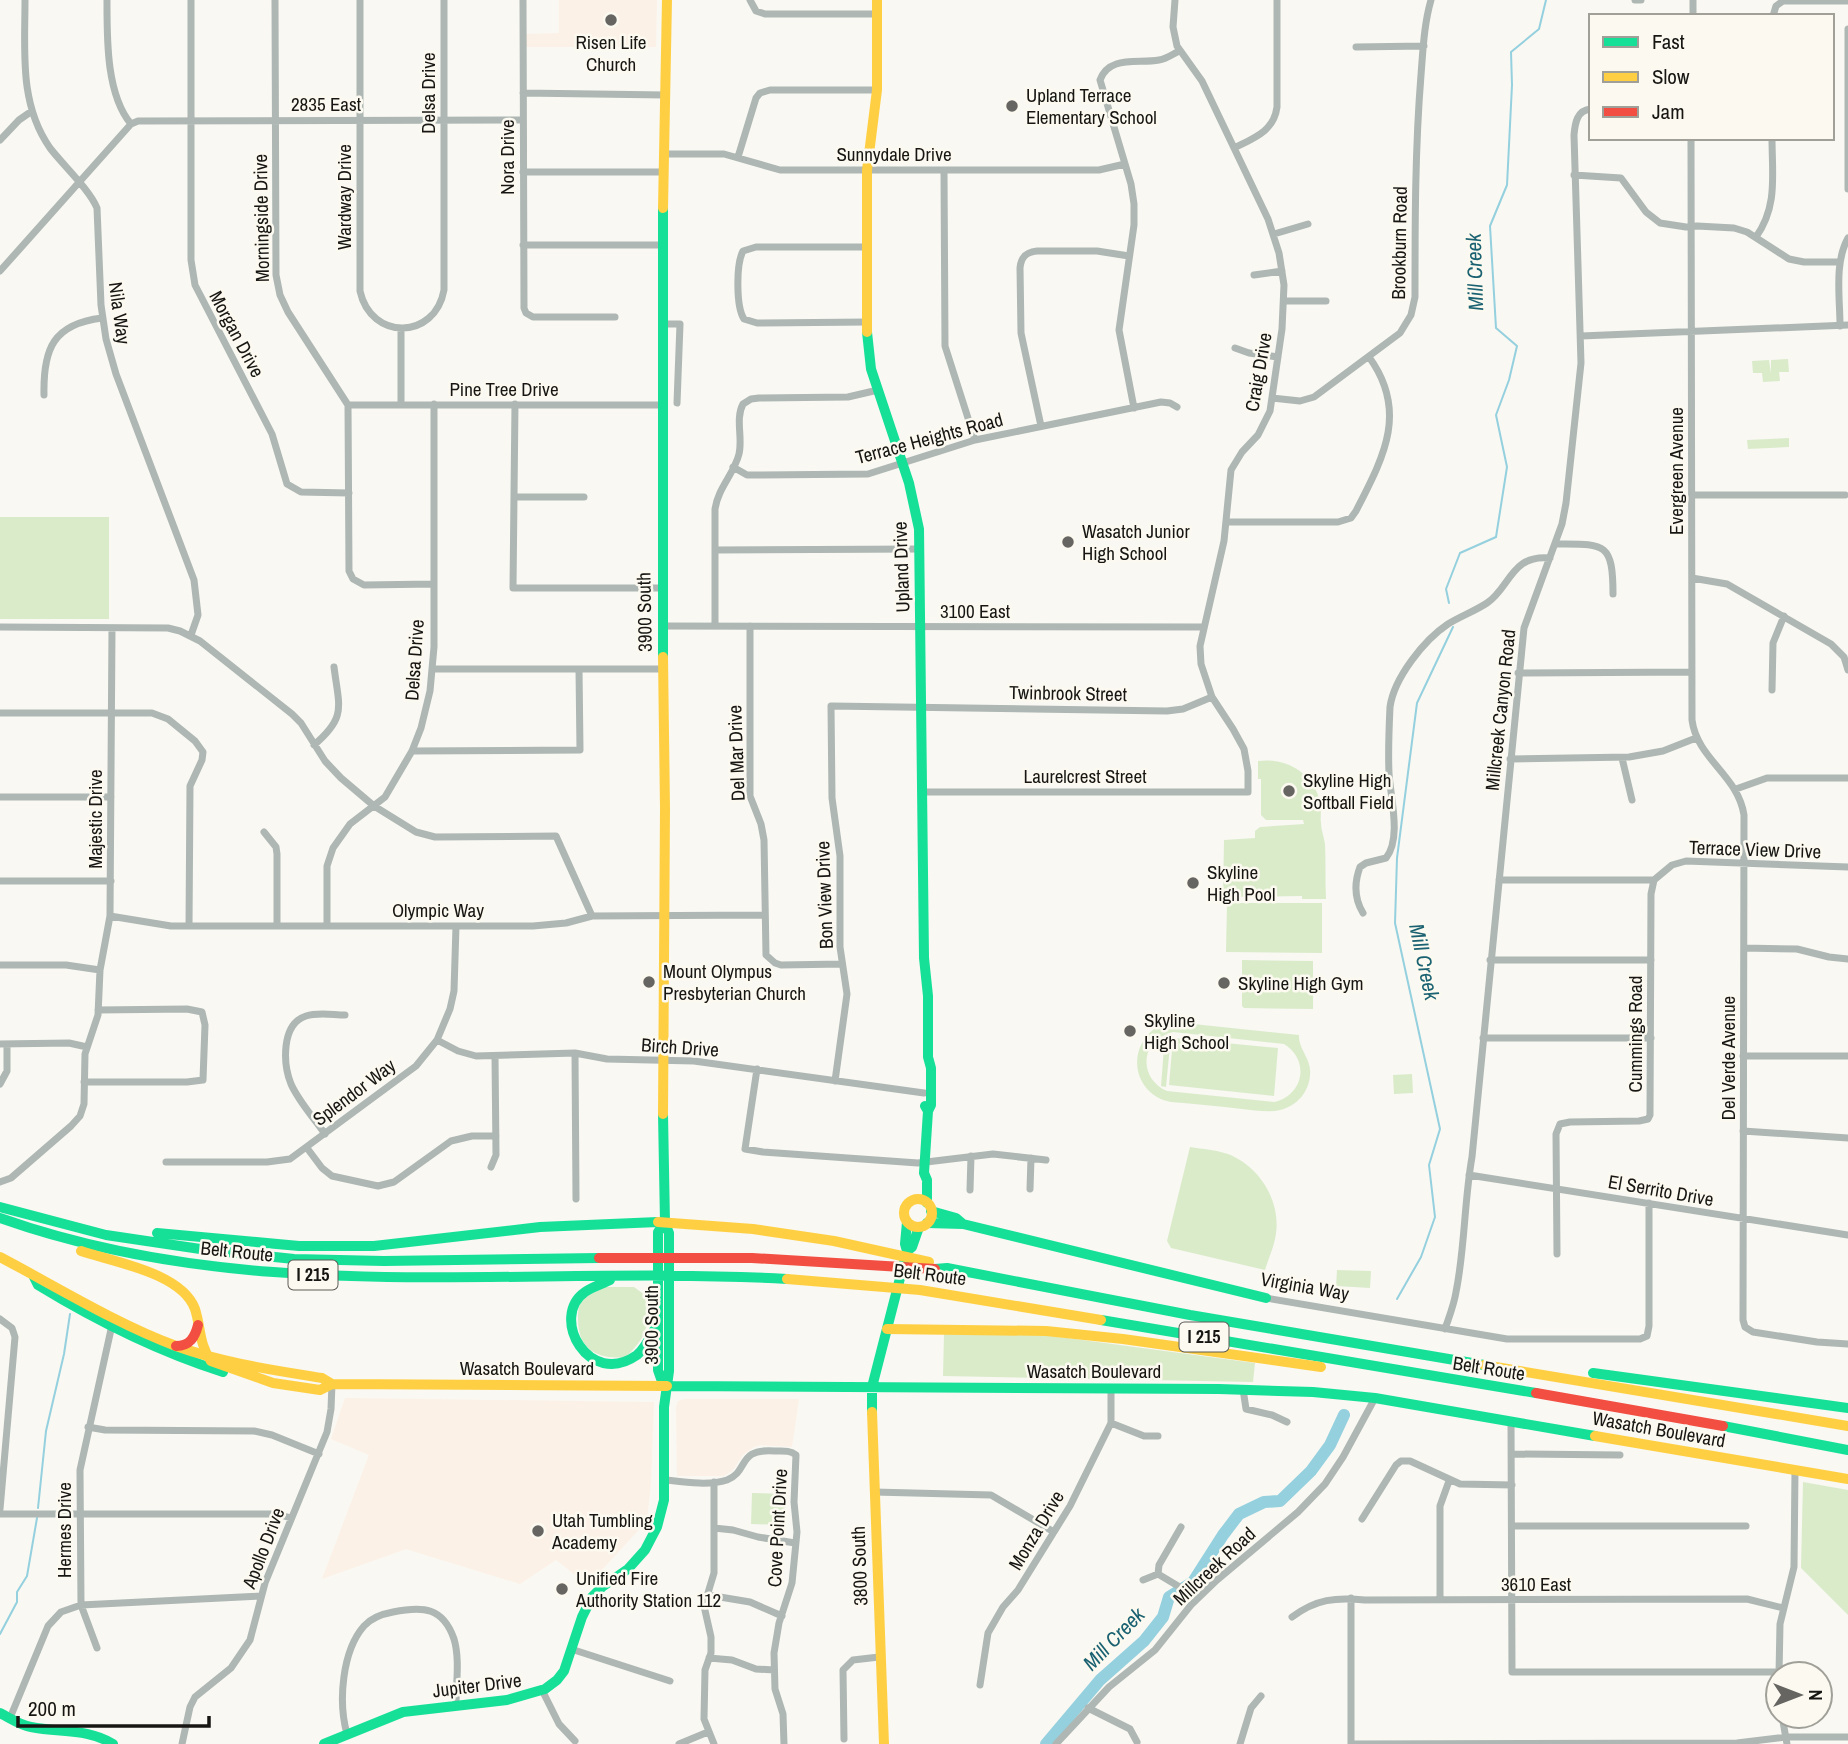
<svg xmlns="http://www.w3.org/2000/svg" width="1848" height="1744" viewBox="0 0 1848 1744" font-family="'Archivo Narrow',sans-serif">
<rect width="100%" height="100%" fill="#f9f8f3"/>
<path fill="#fcf1e6" d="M559 0H657L656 47H526V34L559 33Z
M345 1398 654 1402 651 1482 647 1521 588 1585 556 1560 520 1584 406 1549 322 1579 369 1455 331 1439Z
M685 1399H799L792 1447 760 1445 754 1447 743 1455 733 1470 724 1476H677L676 1407 678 1401Z"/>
<path fill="#daebca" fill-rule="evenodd" d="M1788 359 1789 372H1779L1780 381 1763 382 1762 373H1753L1752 361 1769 360 1771 373V360Z
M1789 438V447L1748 449 1747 440Z
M0 517H109V619H0Z
M1258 761C1286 757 1313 773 1320 801 1322 809 1320 816 1321 823 1321 830 1324 837 1325 844 1326 862 1325 881 1326 899H1302V896L1223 897 1224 840 1255 838V831L1260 827 1304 824 1303 820H1266L1261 815V779H1258Z
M1227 903H1322V953L1226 952Z
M1242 960 1313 961V1009L1244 1008 1242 1006Z
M1155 1020 1299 1035C1298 1049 1312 1059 1310 1075 1309 1092 1297 1106 1280 1110 1268 1113 1254 1110 1242 1109 1219 1106 1195 1104 1171 1102 1135 1095 1125 1052 1154 1029ZM1173 1032 1284 1044C1310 1060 1304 1095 1274 1102L1167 1091C1141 1080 1139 1046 1165 1035L1161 1086 1166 1087 1171 1035 1166 1034Z
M1173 1038 1278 1048 1274 1096 1169 1085Z
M1412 1074 1413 1093 1394 1094 1393 1075Z
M1190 1147C1203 1149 1216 1150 1228 1154 1261 1167 1283 1204 1275 1239 1273 1249 1268 1260 1265 1270L1171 1248 1167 1241Z
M1337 1270 1371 1271 1370 1288 1336 1286Z
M604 1287H634L645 1295C650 1325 648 1335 626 1357 598 1360 578 1350 578 1319 578 1311 578 1305 584 1299 589 1294 598 1291 604 1287Z
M944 1334 1045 1335 1255 1363 1253 1382 943 1376Z
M1803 1482 1848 1490V1615L1801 1568Z
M752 1493 785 1494 784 1525 751 1524Z"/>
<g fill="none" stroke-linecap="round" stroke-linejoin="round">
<path stroke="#94d0de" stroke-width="2" d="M1449 603 1446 589 1460 553 1496 537 1507 467 1496 415 1509 380 1517 346 1496 328 1490 226 1507 185 1512 85 1511 52 1539 29 1546 0
M1397 1299 1421 1257 1435 1217 1429 1165 1440 1129 1395 923 1397 858 1417 703 1453 627
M38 1508 46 1431 64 1354 70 1314
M0 1634 17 1602V1592L27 1576 37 1518"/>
<path stroke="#94d0de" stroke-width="12" d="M1046 1744 1100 1680 1144 1641 1163 1617 1169 1597 1193 1582 1223 1535 1239 1514 1264 1502 1280 1501 1311 1471 1330 1445 1344 1415"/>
<path stroke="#aeb7b3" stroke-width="7" d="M25 0C25 51 19 104 50 148 63 165 89 189 97 208L101 305 106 339 116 374 194 580 198 615 191 635
M107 0C107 38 106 94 131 124
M191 0V260L195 285 272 434 287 484 301 492 349 493
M275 0 276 275 280 295 288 312 348 405 349 571 353 579 364 585 434 584
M360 0V291C371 341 435 340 444 290V0
M523 0 524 308 526 313 533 317H615
M750 0 756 11 765 14H877
M1635 0H1641
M1693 0V16
M1773 16 1776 6 1783 1H1848
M1848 29V189
M1356 47 1424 46
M523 93 665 95
M1691 138 1692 720C1697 759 1738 775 1744 815L1743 1320 1745 1327 1753 1332 1817 1342 1848 1344
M0 140 19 120 32 111
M1234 148C1254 138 1274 131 1277 107V0
M664 154H724L780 170H1099L1125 164
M738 157 756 98 760 93 770 90H877
M944 170 945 346 975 440
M523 172H664
M1574 175 1621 178 1646 212 1660 223 1686 227 1697 226 1734 228 1747 232 1789 259 1804 262H1840
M1274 234 1308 224
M1756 237C1778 206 1772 175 1772 138
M523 245H663
M867 247H756L743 251C736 264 736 307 744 319L757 323 867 322
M0 271 131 124 138 121 523 120
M1254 275 1282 271
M1284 301H1326
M662 324H680L677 403
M1840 326C1840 298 1834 263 1848 238
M401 329V404
M1581 336 1848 325
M1235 348 1249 353 1278 357
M44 395C43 349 53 324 102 318
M1272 398 1300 401 1314 397 1400 333 1411 315 1415 297C1415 223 1415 149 1421 75 1423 50 1424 24 1431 0
M515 404 513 588H662
M348 405H661
M1134 408 1119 330 1134 225V204L1131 184 1100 80C1109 55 1138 64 1159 60 1166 59 1173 54 1179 51
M1041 426 1021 333 1020 268C1021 257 1026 252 1037 251H1097L1129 256
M733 467 747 475H755L868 474 975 440 1161 402 1170 403 1177 407
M1692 495H1845
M514 497H584
M1226 522H1338L1351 518 1356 511C1383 458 1409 412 1369 357
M1555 544C1604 544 1613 541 1613 594
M715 550 920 549
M1692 578 1727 584 1831 644 1844 657 1848 670
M663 626 1203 627
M715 626V509C718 488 734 474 739 454 743 438 735 419 743 404L751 399 759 398 848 397 878 390
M750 626V796L761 824 764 840 766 955 775 963 781 965 842 964
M0 627 168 628 180 631 200 641 292 714 301 723 325 761 341 778 374 806 416 832 435 837 556 836 592 916
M433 669H663
M1518 673 1692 672
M1772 690 1773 643 1784 616
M0 713H152L168 719 195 741 203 752 202 760 190 786 189 926
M314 745C347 717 339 707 334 667
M412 751 580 750 579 669
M1622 758 1632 800
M1510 759 1629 757 1663 751 1696 738
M1736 789 1767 778H1848
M922 792H1248V771L1244 749 1233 729 1212 697 1201 664 1200 646 1224 541 1231 470 1242 452 1258 435 1270 411 1282 329 1284 285 1279 253 1268 219 1202 81 1177 46 1173 27 1175 0
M0 797H111
M264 832 276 847 277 854V926
M1499 880H1654L1672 865 1686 861 1848 867
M0 881H111
M1363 913C1354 898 1354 883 1360 867L1366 863 1386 858C1402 838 1390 796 1389 773 1388 751 1389 728 1390 707 1394 678 1424 640 1448 624 1461 616 1475 611 1487 603 1510 588 1511 554 1550 558
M110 916 171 926H533L566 923 592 916 765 915
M327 926V866L333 848 350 824 385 797 412 751 421 728 430 691 434 647V404
M1744 948 1797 949 1829 957 1848 959
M1490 960H1651
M0 965H66L100 970
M1483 1038H1651
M437 1040 458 1051 476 1056 575 1053 607 1059 694 1061 924 1093
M0 1044 69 1043 87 1047
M575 1053 576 1199
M1743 1056H1848
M757 1069 745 1149 763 1152 918 1163 993 1154 1046 1160
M835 1081 847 994 840 947V856L832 798 831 706 1167 711 1183 709 1212 697
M84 1082H187L203 1080 205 1025 202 1012 187 1009 98 1010
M0 1084 7 1071V1044
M1743 1131 1848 1138
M325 1134C314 1118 299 1102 291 1084 283 1064 281 1024 306 1016 318 1012 333 1015 345 1015
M307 1148 322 1168 332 1176 378 1186 394 1182 451 1141 472 1136H496
M166 1162H267L290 1159 416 1066 437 1040 450 1009 454 991 456 926
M491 1167 496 1155 495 1056
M1469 1175 1848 1235
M0 1182 11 1178 71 1126 80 1116 84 1104 85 1054 98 1015 100 970 110 916 112 628
M1030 1189 1031 1158
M970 1190 971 1156
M1557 1254 1556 1134 1560 1124 1570 1122 1639 1121 1648 1119 1650 1115 1651 894 1654 880
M1266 1298 1507 1339H1640L1647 1336 1649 1326V1203
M0 1319 12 1328 15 1337 0 1509
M1445 1329C1449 1317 1454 1305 1456 1292 1465 1248 1464 1202 1472 1157L1524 628 1562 524 1566 503 1581 363 1574 135C1575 123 1577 110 1591 109
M1243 1389 1246 1409 1272 1415 1287 1422
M1511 1421 1512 1672H1779
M1111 1423 1144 1436H1158
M88 1427 105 1430 254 1431 272 1435 319 1454
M1512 1454 1620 1455
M666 1480C683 1482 709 1486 727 1480 750 1471 736 1448 775 1451 783 1451 790 1450 796 1455L794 1502 797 1532 792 1583 779 1623 774 1653 775 1689 783 1714 784 1744
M874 1492 991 1495 1054 1532
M0 1514H277L291 1518
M1362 1519 1396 1465 1401 1461H1410L1460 1484 1512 1485
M1512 1526H1746
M1181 1527 1159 1565 1158 1574 1198 1598
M714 1528 733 1530 758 1537 795 1543
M1143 1580 1158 1574
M708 1595 750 1602 782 1616
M1351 1598V1744L1737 1743 1786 1737H1848
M1440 1600V1506L1449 1481
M1292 1617C1316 1599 1336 1597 1365 1600L1747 1599 1783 1608
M97 1648 81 1605 260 1596
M571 1649 670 1681
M709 1658 732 1660 756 1669 774 1670
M1779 1674 1780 1624 1794 1567 1795 1470
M980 1685 988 1633 1003 1607 1018 1590 1070 1506 1111 1423V1388
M543 1692 559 1724 575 1741
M1088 1708 1130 1729 1137 1742
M1782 1716 1787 1744
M10 1718 48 1626 61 1612 81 1605 80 1470 112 1325
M347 1734C338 1702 342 1651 364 1626 372 1617 382 1614 393 1612 423 1606 443 1607 454 1639 460 1659 456 1684 456 1704
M844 1739 843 1670 853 1660 879 1657
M182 1744 190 1707 195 1697 231 1668 250 1640 265 1583 327 1432 331 1409 332 1384
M679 1744 708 1732
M714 1744 704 1719 705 1670 711 1653V1637L704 1606 714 1573V1482
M1056 1744 1109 1687 1155 1650 1191 1605 1217 1580 1298 1512 1325 1484 1343 1457 1375 1398
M1240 1744 1251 1708 1261 1696"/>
<path stroke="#16e098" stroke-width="10" d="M867 332 871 369 909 483 919 529 924 958 928 996V1057L931 1068V1105L928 1111
M663 657V208
M925 1106 928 1111 924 1173 927 1180V1203
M0 1207 106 1235 207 1250 294 1259 384 1261 599 1258
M931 1211 956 1218 963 1224
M0 1218C256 1309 523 1264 787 1279
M927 1223 963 1224 1266 1298
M157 1233 299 1246H374L540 1227 658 1222
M907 1251 912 1247 919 1227
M935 1269 947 1268 1190 1315 1484 1365
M34 1277 38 1285C97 1321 157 1351 223 1372
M610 1280C602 1284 592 1287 585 1292 549 1317 589 1389 637 1355 646 1348 652 1333 658 1323
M1101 1320 1536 1393
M1593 1373 1848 1408
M667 1386 1219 1389 1313 1392 1375 1398 1595 1436
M664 1387 658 1370V1232L665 1223
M872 1412V1387L907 1251 905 1244 907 1222
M1723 1426 1848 1450
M0 1713C10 1718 20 1725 31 1727 60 1733 87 1728 113 1744
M324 1744 403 1712 507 1700 545 1689 557 1680 564 1671 582 1617 592 1597 602 1587 628 1569 645 1550 657 1527 664 1500V1407L669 1371V1233L665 1223 663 1114"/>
<path stroke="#ffcf43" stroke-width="10" d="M663 208 667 0
M867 332V170L877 90V0
M663 657 665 808 663 1114
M904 1213a14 14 0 1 1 28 0a14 14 0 1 1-28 0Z
M658 1222 753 1229 834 1241 929 1262
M81 1251C114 1262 182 1273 195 1309 201 1328 199 1344 211 1361L273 1383
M0 1257C57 1287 115 1323 176 1346 223 1363 273 1370 322 1378L332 1384
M787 1279 920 1290 1101 1320
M887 1329 1046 1331 1123 1339 1321 1367
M1484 1365 1848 1426
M273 1383 320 1390 332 1384 667 1386
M872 1412 884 1744
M1595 1436 1848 1479"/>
<path stroke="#f24e42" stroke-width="10" d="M599 1258H752L935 1269
M176 1346C190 1346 195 1337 198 1325
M1536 1393 1723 1426"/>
</g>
<g fill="#666561" stroke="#fcfaf0" stroke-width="2.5">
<circle cx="611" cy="20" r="7"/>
<circle cx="1012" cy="106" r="7"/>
<circle cx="1068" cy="542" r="7"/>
<circle cx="1289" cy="791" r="7"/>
<circle cx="1193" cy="883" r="7"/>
<circle cx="649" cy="982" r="7"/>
<circle cx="1224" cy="983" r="7"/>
<circle cx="1130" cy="1031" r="7"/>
<circle cx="538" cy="1531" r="7"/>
<circle cx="562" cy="1589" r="7"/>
</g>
<g text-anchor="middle" stroke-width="5" stroke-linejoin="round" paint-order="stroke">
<g fill="#fcfaf0" stroke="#5c5a55" stroke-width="2">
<rect x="288.5" y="1260.5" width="49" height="29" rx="5"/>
<rect x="1179.5" y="1322.5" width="49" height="29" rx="5"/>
</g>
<g font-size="18" font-weight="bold" fill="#171613">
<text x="313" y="1281">I 215</text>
<text x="1204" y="1343">I 215</text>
</g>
<g font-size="19" fill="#171613" stroke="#fcfaf0" text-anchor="start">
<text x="611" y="49" text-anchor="middle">Risen Life<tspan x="611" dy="22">Church</tspan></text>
<text x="1026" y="102">Upland Terrace<tspan x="1026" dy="22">Elementary School</tspan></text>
<text x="1082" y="538">Wasatch Junior<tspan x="1082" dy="22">High School</tspan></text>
<text x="1303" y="787">Skyline High<tspan x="1303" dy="22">Softball Field</tspan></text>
<text x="1207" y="879">Skyline<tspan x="1207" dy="22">High Pool</tspan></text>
<text x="663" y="978">Mount Olympus<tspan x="663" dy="22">Presbyterian Church</tspan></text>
<text x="1238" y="990">Skyline High Gym</text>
<text x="1144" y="1027">Skyline<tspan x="1144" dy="22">High School</tspan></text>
<text x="552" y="1527">Utah Tumbling<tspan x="552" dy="22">Academy</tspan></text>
<text x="576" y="1585">Unified Fire<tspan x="576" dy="22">Authority Station 112</tspan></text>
</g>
<g font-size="19" fill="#171613" stroke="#fcfaf0">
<text transform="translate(428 93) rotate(-90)" y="7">Delsa Drive</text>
<text x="326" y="111">2835 East</text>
<text x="894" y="161">Sunnydale Drive</text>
<text transform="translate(507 157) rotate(-90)" y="7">Nora Drive</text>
<text transform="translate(344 197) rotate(-90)" y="7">Wardway Drive</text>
<text transform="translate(261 218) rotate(-91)" y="7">Morningside Drive</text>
<text transform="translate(1399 243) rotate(-89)" y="7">Brookburn Road</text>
<text transform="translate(120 313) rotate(82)" y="7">Nila Way</text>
<text transform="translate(237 334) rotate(62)" y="7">Morgan Drive</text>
<text transform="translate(1258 372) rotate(-80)" y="7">Craig Drive</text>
<text x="504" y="396">Pine Tree Drive</text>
<text transform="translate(929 438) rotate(-15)" y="7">Terrace Heights Road</text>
<text transform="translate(1676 471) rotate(-90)" y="7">Evergreen Avenue</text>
<text transform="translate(901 567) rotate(-92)" y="7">Upland Drive</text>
<text x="975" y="618">3100 East</text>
<text transform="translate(644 612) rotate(-91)" y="7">3900 South</text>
<text transform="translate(414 660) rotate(-86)" y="7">Delsa Drive</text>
<text transform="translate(1068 693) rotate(1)" y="7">Twinbrook Street</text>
<text transform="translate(1500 710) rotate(-84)" y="7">Millcreek Canyon Road</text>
<text transform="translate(736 753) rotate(-92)" y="7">Del Mar Drive</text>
<text x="1085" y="783">Laurelcrest Street</text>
<text transform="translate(95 819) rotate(-90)" y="7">Majestic Drive</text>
<text transform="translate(1755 849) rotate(2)" y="7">Terrace View Drive</text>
<text transform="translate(824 895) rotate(-92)" y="7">Bon View Drive</text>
<text x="438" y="917">Olympic Way</text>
<text transform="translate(1635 1034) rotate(-90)" y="7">Cummings Road</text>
<text transform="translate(680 1047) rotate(4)" y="7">Birch Drive</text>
<text transform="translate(1728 1058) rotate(-90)" y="7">Del Verde Avenue</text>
<text transform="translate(354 1092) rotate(-37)" y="7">Splendor Way</text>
<text transform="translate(1661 1190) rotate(10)" y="7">El Serrito Drive</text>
<text transform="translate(237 1251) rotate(6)" y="7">Belt Route</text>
<text transform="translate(930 1274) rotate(7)" y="7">Belt Route</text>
<text transform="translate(1305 1286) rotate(10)" y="7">Virginia Way</text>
<text transform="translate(651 1325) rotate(-90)" y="7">3900 South</text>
<text x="527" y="1375">Wasatch Boulevard</text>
<text transform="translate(1489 1368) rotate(9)" y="7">Belt Route</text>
<text x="1094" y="1378">Wasatch Boulevard</text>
<text transform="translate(1659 1429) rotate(10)" y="7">Wasatch Boulevard</text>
<text transform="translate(777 1528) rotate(-87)" y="7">Cove Point Drive</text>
<text transform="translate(64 1530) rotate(-90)" y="7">Hermes Drive</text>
<text transform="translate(1036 1530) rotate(-59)" y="7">Monza Drive</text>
<text transform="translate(263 1548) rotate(-69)" y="7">Apollo Drive</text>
<text transform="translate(859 1566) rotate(-92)" y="7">3800 South</text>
<text transform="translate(1214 1566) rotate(-43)" y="7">Millcreek Road</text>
<text x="1536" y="1591">3610 East</text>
<text transform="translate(477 1685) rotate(-7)" y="7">Jupiter Drive</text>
</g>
<g font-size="21" font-style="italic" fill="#1a6171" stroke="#fcfaf0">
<text transform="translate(1475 272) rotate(-92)" y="7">Mill Creek</text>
<text transform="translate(1424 962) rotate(78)" y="7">Mill Creek</text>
<text transform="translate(1114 1639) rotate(-46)" y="7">Mill Creek</text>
</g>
</g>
<rect x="1589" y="14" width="245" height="126" fill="#fcfaf0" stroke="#a09f98" stroke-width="2"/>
<rect x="1603" y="37" width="35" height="10" fill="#16e098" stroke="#a09f98" stroke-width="2"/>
<text x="1652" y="49" font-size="21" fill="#171613">Fast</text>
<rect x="1603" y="72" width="35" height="10" fill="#ffcf43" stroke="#a09f98" stroke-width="2"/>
<text x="1652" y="84" font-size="21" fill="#171613">Slow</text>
<rect x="1603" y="107" width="35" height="10" fill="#f24e42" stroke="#a09f98" stroke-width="2"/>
<text x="1652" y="119" font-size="21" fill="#171613">Jam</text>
<g transform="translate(1799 1695) rotate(90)"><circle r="33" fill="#fcfaf0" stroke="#a09f98" stroke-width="2"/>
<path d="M0-5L12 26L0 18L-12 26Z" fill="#666561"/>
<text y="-10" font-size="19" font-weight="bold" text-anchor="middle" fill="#171613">N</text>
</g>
<path d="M18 1716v10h191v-10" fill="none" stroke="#171613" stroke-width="3.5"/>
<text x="28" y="1716" font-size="21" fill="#171613" stroke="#fcfaf0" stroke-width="5" paint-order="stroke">200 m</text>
</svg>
